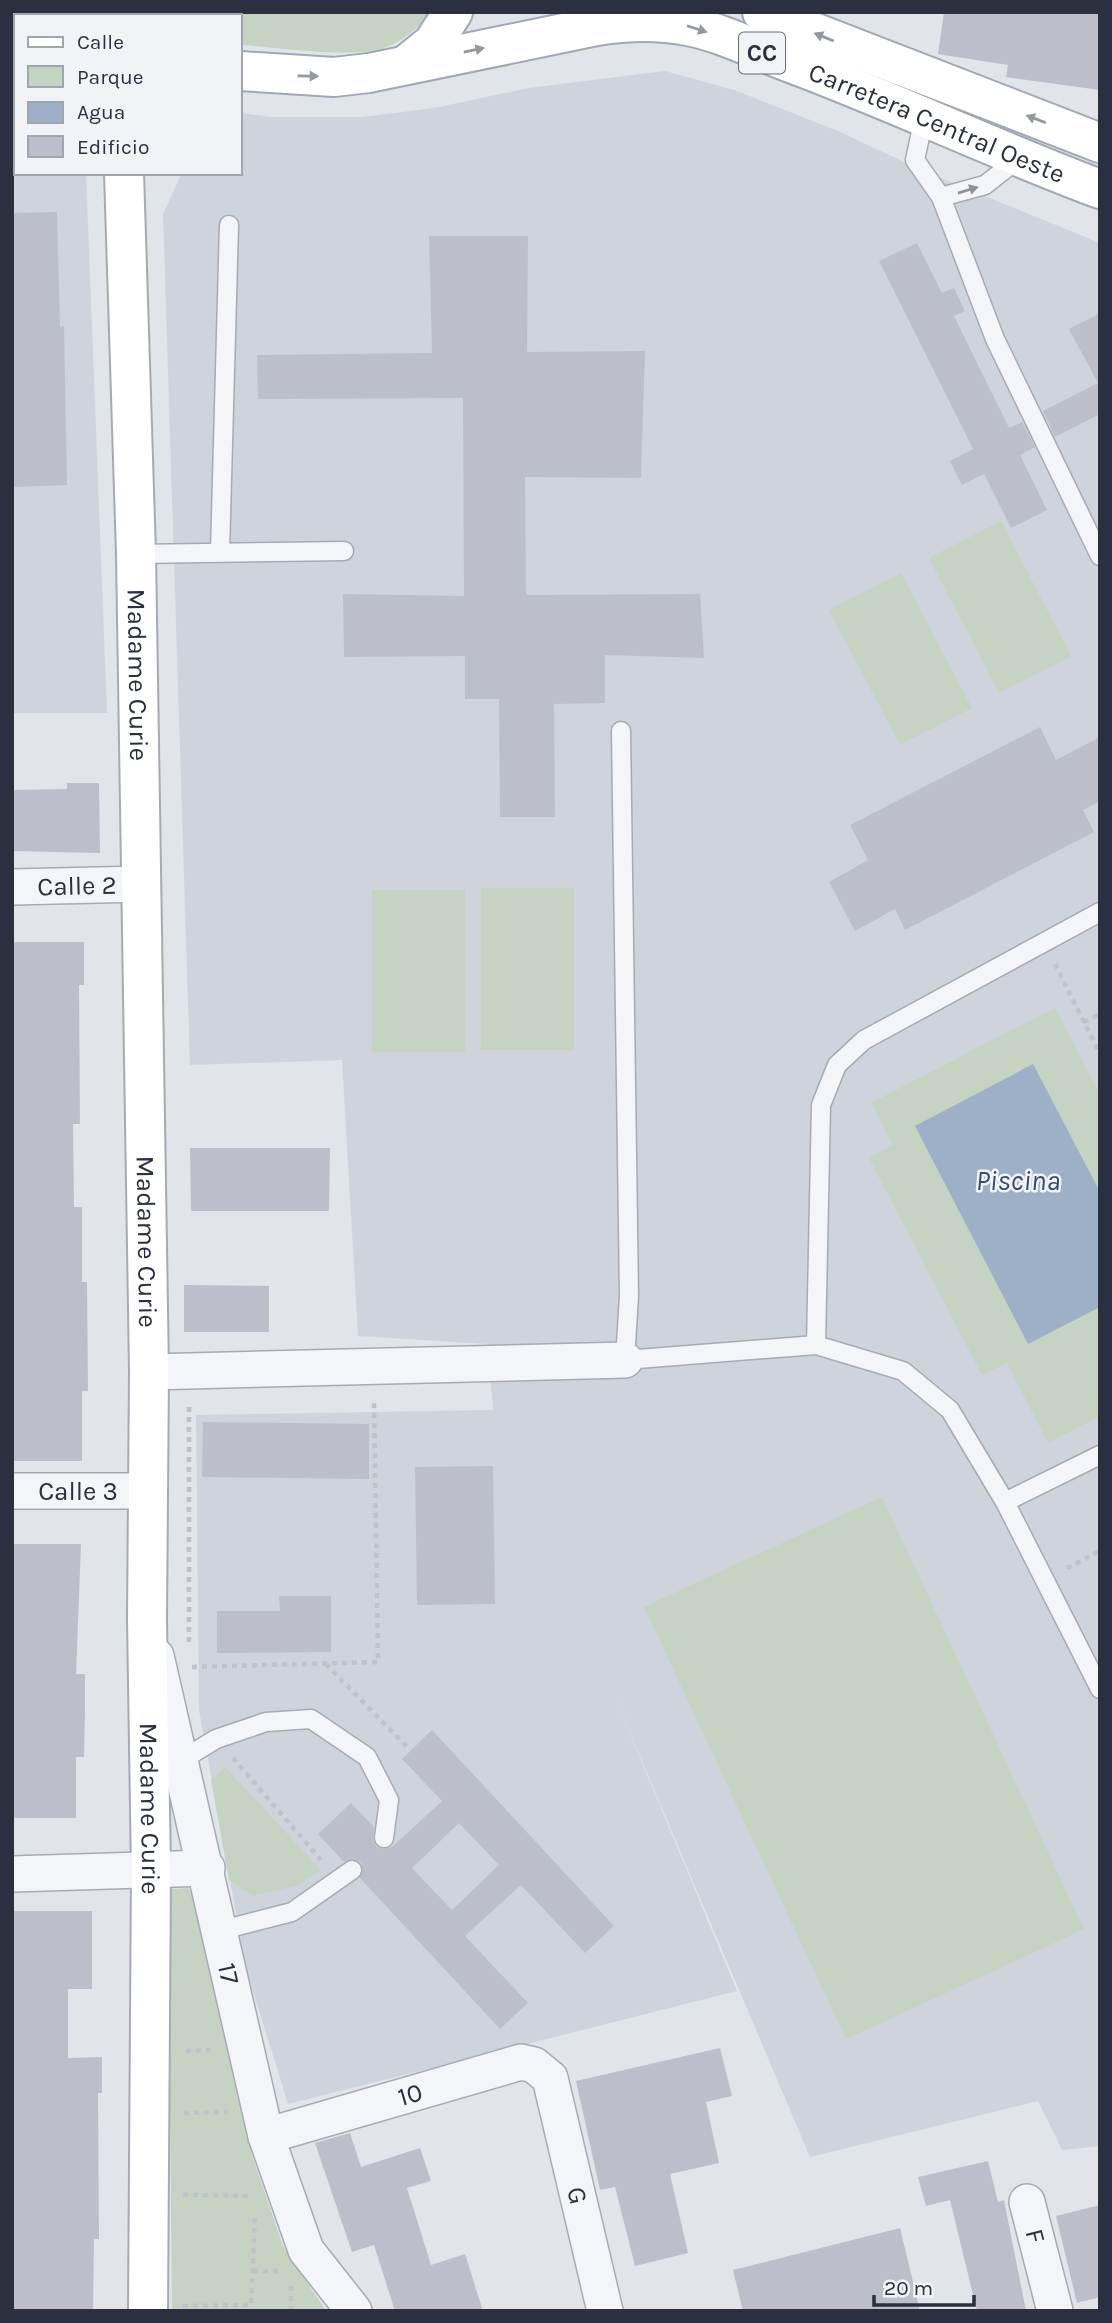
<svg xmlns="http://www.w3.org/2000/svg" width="1112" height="2323" viewBox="0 0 1112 2323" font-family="Karla,sans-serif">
<rect width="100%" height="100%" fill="#e1e4e9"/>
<path fill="#cfd3db" d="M12 12H73L75 16H16V173H86L107 713H12Z
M665 71 734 90 838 131 919 169 1100 243V2146L1062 2150 1038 2101 810 2157 613 1693 737 1991 288 2104 246 1968 199 1710 196 1415 493 1410 488 1344 358 1336 342 1060 190 1065 163 214 182 173H240V113L272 117H362L434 108 529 88Z"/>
<path fill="#c5d3c3" d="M174 12H433C421 25 402 42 384 48 353 59 277 47 241 45L240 16H177Z
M1001 521 1071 656 999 693 929 558Z
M901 573 972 708 900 745 829 610Z
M481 888H574V1050H481Z
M372 890H465V1052H372Z
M1055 1008 1100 1094V1416L1048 1443 1007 1363 982 1375 869 1158 893 1145 871 1103Z
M882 1497 1084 1929 846 2039 644 1607Z
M225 1767 321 1870 296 1886 253 1896 229 1880 211 1780Z
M188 1888 199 1903 253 2158 283 2246 326 2311H172L168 1897 172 1889Z"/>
<path fill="#9eafc8" d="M1033 1064 1100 1192V1307L1028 1344 915 1126Z"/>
<path fill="#bcbfc9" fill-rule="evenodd" d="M944 12H1100V90L1006 77 1008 65 938 54Z
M57 212 60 327 64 326 67 485 12 487V213Z
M429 236H528L527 352 645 351 641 478 525 477 526 595 700 594 704 658 605 655V703L554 704 555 817H500L499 699H465V656L344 657 343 594 464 596 463 398 258 399 257 355 432 353Z
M917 243 942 293 954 288 965 311 954 316 1009 428 1022 422 1035 447 1020 455 1047 510 1011 528 984 474 962 485 950 461 973 449 879 261Z
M1100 313V414L1055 437 1043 411 1098 383 1069 329Z
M1040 727 1056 760 1100 737V801L1083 810 1094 832 905 930 895 909 855 931 829 882 868 860 850 825Z
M67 783H99L100 853 12 851V790L67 789Z
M12 942H84V985H79L80 1124H73L74 1207H82V1282H87L88 1391H82V1461H12Z
M190 1148H330L329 1211H191Z
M184 1285 269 1286V1332H184Z
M203 1422 369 1424V1479L202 1477Z
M493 1466 495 1604 417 1605 415 1467Z
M12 1544H81L76 1674H85V1710L84 1757H76V1818H12Z
M279 1596H331V1652L217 1653V1611H280Z
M432 1730 614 1926 585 1953 521 1885 465 1936 528 2003 500 2029 360 1878 363 1870 361 1863 352 1859 344 1862 318 1834 351 1803 374 1827 373 1842 377 1847 383 1849 392 1847 442 1801 402 1759ZM459 1823 499 1865 452 1910 412 1868Z
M12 1911H92V1989H68V2058L102 2057V2093H98L99 2239H94L93 2311H12Z
M720 2048 732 2096 706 2102 719 2163 670 2174 688 2253 635 2266 615 2187 600 2190 576 2081Z
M350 2133 361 2167 420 2148 431 2181 407 2188 431 2265 465 2254 483 2311H395L374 2245 352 2252 315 2143Z
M988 2161 998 2202 1004 2200 1026 2311H977L950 2200 926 2206 918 2177Z
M1100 2205V2297L1077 2303 1056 2216Z
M900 2228 920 2311H743L733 2270Z"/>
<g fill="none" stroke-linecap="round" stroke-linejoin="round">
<defs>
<path id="service" d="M924 118 915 160 941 197 985 185 1018 159
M941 197 995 339 1100 556
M220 552 229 225
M136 554 344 551
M621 731 629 1296 625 1360 816 1345 903 1371 950 1410 1005 1502 1100 1689
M816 1345 821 1105 837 1065 864 1040 1100 912
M1005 1502 1100 1455
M182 1760 216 1739 266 1722 311 1719 367 1757 389 1800 384 1838
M222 1930 292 1912 352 1870"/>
<g id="minor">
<path id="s1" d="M12 887 142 884"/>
<path d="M149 1372 625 1360"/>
<path id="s2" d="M12 1491H146"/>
<path id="s3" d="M156 1656 266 2136 306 2250 354 2311"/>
<path d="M12 1874 207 1868"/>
<path id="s4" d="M266 2136 521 2062 534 2065 550 2078 605 2311"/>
<path id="s5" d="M1027 2202 1055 2311"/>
</g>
<g id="secondary">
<path id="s6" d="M124 173 136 554 149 1372 147 1619 151 1871 148 2311"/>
</g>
<g id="primary">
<path d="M134 12 138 16"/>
<path d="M762 12 1100 143"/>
<path d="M407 64 433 43 453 12"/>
<path id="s7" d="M240 71 334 77 369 73 597 26C628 21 656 20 687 26 721 32 756 50 788 62 893 101 995 150 1100 189"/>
</g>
</defs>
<use href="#service" stroke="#a6aab3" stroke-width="21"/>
<use href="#minor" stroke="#a6aab3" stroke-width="38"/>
<use href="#secondary" stroke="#a6aab3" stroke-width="42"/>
<use href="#primary" stroke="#a1a7b5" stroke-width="42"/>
<path stroke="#bfc2c8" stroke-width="4.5" stroke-dasharray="5 5" stroke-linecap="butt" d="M79 12 81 16
M1055 964 1100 1054
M1084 1022 1100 1014
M1067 1568 1100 1551
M189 1642V1405
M326 1664 410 1750
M192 1667 378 1662 374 1401
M233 1758 321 1860
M186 2051 212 2050
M184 2113 228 2112
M183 2195 252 2196
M253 2271H280
M183 2306 251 2305 255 2214
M291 2311V2286"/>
<use href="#service" stroke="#f4f5f8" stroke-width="18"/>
<use href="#minor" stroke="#f4f5f8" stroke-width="35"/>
<use href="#secondary" stroke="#fff" stroke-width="38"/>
<use href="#primary" stroke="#fff" stroke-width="38"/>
</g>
<defs><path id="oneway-solid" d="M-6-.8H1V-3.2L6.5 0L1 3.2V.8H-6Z" transform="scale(1.75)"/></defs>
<g fill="#9498a0">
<use href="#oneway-solid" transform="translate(697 29) rotate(18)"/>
<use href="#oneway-solid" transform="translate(824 37) rotate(-158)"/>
<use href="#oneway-solid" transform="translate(474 50) rotate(-12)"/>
<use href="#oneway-solid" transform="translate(308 76) rotate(1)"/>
<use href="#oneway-solid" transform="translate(1036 119) rotate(-159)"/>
</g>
<use fill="#8f929c" href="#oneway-solid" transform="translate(968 190) rotate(-17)"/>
<g text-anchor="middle" stroke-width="5" stroke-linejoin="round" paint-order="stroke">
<rect fill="#f1f3f7" stroke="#666a77" stroke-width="2" x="739" y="32.5" width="46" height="41" rx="5"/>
<g font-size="24" font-weight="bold" fill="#2a3040">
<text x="762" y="61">CC</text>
</g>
<g font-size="26" fill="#2a3040" stroke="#f1f3f7">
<text dy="9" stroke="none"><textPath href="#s7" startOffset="721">Carretera Central Oeste</textPath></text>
<text dy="9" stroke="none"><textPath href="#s6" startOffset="502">Madame Curie</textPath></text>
<text dy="9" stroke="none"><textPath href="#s1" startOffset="65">Calle 2</textPath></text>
<text dy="9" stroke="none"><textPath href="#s6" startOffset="1069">Madame Curie</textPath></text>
<text dy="9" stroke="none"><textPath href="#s2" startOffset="66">Calle 3</textPath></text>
<text dy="9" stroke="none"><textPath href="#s6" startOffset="1636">Madame Curie</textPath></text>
<text dy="9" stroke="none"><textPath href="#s3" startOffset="326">17</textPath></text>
<text dy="9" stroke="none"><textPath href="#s4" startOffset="150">10</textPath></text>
<text dy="9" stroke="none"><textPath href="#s4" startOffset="420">G</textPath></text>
<text dy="9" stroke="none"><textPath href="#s5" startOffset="35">F</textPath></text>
</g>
<g font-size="28" font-style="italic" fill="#364c73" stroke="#f1f3f7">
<text x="1018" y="1190">Piscina</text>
</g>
</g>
<rect width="1112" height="2323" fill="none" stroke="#2a3040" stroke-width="28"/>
<rect x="14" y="14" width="228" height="161" fill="#f1f3f7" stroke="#a1a5ae" stroke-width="2"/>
<rect x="28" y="37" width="35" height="10" fill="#ffffff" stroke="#a1a5ae" stroke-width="2"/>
<text x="77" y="49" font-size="21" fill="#2a3040">Calle</text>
<rect x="28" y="66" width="35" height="21" fill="#c5d3c3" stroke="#a1a5ae" stroke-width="2"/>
<text x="77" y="84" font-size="21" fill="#2a3040">Parque</text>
<rect x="28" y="102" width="35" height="21" fill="#9eafc8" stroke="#a1a5ae" stroke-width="2"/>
<text x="77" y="119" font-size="21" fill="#2a3040">Agua</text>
<rect x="28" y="136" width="35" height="21" fill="#bcbfc9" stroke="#a1a5ae" stroke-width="2"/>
<text x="77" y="154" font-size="21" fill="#2a3040">Edificio</text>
<path d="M874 2295v10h100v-10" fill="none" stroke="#2a3040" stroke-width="3.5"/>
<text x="884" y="2295" font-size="21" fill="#2a3040" stroke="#f1f3f7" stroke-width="5" paint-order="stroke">20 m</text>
</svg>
